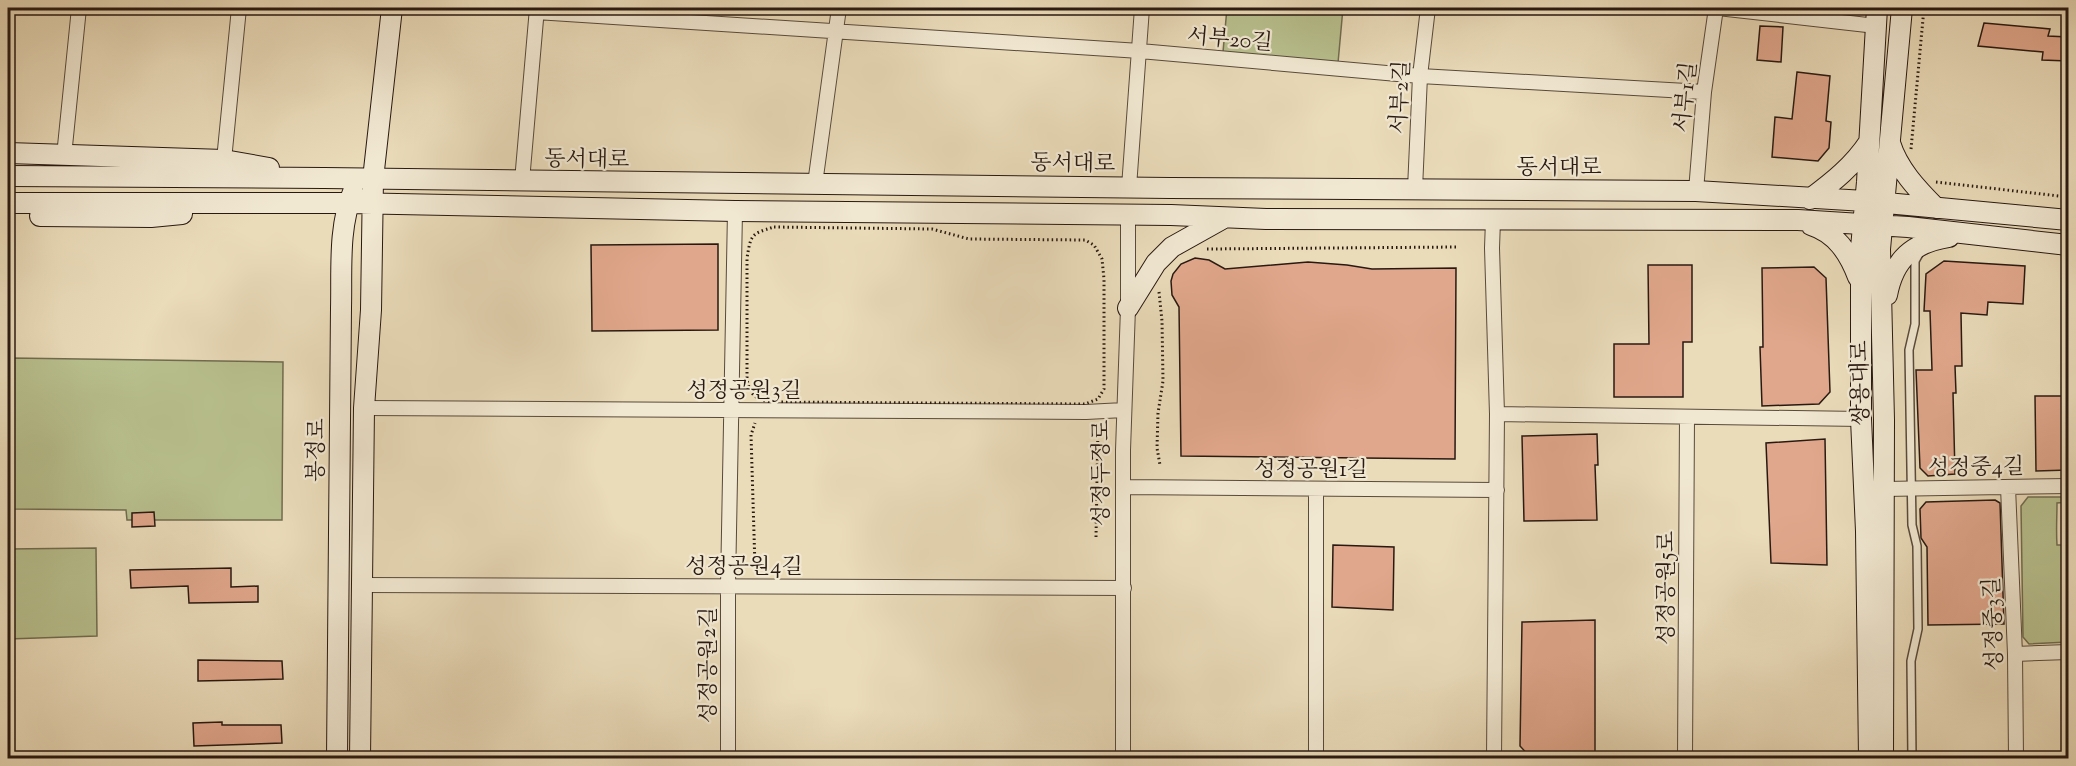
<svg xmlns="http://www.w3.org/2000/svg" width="2076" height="766" viewBox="0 0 2076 766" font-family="'Sorts Mill Goudy','Noto Serif KR',serif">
<rect width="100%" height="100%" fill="#eadbb9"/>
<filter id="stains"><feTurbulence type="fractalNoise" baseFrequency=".00333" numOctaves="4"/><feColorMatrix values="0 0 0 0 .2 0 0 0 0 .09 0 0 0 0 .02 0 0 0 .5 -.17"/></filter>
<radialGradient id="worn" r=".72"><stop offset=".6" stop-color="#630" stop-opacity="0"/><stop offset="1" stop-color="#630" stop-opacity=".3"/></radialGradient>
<path fill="#b8c08e" stroke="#706c50" stroke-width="1.5" d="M1227 8H1343L1338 63 1223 52Z
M11 358 283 362 282 520H127L126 510 14 509 8 507V360Z
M2028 497H2068V502L2057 503C2057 517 2056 530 2057 545H2068V642L2029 644 2023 637 2021 506Z
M96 548 97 636 8 639V549Z"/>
<path fill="#e1a78c" stroke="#281912" stroke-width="1.5" d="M1984 23 2050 29 2048 36 2068 37V61L2042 60 2043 52 1978 46Z
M1760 26 1783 27 1781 62 1757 60Z
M1797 72 1830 76 1826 121 1831 122 1829 148 1818 161 1772 157 1775 117 1792 119Z
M718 244V330L592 331 591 245Z
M1195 258 1209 260 1225 269 1308 262 1347 265 1372 269 1456 268 1455 459 1181 456 1179 307 1172 295 1171 281 1173 274 1181 264Z
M1944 261 2025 266 2023 304 1988 302 1987 315 1961 313 1962 366H1955L1956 393H1953L1955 474 1928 476 1920 468 1916 370H1932L1930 311H1924L1926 274Z
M1648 265H1692V342H1683V397H1614V344H1649Z
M1814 267 1826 278 1830 392 1819 404 1762 406 1760 347H1763L1762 268Z
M2035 396H2068V470L2036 471Z
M1597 434 1598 465H1595L1597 520 1524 521 1522 436Z
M1825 439 1827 565 1771 563 1766 443Z
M1995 500 2000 503 2004 624 1928 625 1927 547 1921 538 1920 509 1926 502Z
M154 512 155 526 132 527V513Z
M1333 545 1394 547 1393 610 1332 607Z
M231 568V587L258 586V602L189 603 188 586 131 588 130 570Z
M1595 620V759H1532L1520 746 1522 622Z
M198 660 282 661 283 679 198 681Z
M222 722V725H281L282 743 194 746 193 723Z"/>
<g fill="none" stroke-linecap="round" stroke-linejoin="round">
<defs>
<path id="lane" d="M1912 758 1911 661 1918 629 1917 546 1912 525 1909 350 1915 324V261L1919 254"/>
<path id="street" d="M1718 8 1876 26
M536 12 1140 51 1420 76 1704 92
M64 156 79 8
M224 160 239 8
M522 181 537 8
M815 184 839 8
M1129 187 1142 8
M1415 189 1420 76 1428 8
M1696 191 1704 92 1716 8
M1493 220 1492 248 1497 414 1494 758
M364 408 1086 412 1124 410
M1497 414 1861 419
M1124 487 1497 490
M2008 487 2015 654 2016 758
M1884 489 2068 486
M363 585 1124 588
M2015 654 2068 652
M728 758V585L735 211
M1123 758V450L1128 308V215
M1316 758V490
M1685 758 1687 417"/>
<path id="secondary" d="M1890 143C1898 169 1917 189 1936 208
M8 153 224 160 269 168
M8 176 324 178 1170 188 1696 191 1865 201 2068 220
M1810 199C1833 182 1853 166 1869 142
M8 203H348L735 211 1171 215 1266 219 1798 220 1908 227 2068 245
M40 216 151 217 182 214
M1811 225C1836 233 1849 253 1858 277
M1887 295C1894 259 1912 243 1949 237
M1128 308 1156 263 1172 247 1224 218
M337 758 341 308C342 271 338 227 353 192
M360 758 364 408 371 310 373 179 392 8
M1869 758 1866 531 1861 419V248L1867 182 1877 8
M1883 758 1884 420 1880 249 1902 8"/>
</defs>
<use href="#lane" stroke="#584a3c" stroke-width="10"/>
<use href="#street" stroke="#584a3c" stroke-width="16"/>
<use href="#secondary" stroke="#281912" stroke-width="22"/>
<path stroke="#281912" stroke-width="3" stroke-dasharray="1.5 3" stroke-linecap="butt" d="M1911 149 1924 8
M1936 182 2068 197
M774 227 932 229 969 239 1085 240 1094 245 1102 259 1104 279V389L1098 399 1085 404 774 402C757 401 750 396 747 379V258C751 234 751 234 774 227Z
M1207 249 1457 247
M1159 292 1162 321 1163 381 1158 413 1157 448 1160 465
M1096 537 1098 426
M755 567 751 435 755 423"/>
<use href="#lane" stroke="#f1e8d2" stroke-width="7"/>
<use href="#street" stroke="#f1e8d2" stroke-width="14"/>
<use href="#secondary" stroke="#f1e8d2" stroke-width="20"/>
</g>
<g text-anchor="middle" stroke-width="4.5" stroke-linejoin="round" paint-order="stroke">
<g font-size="22" fill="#281912" stroke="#f1e8d2">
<text transform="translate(1230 38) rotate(5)" y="8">서부20길</text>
<text transform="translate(1399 97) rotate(-87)" y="8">서부2길</text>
<text transform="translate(1684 97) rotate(-84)" y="8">서부1길</text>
<text transform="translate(587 158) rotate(1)" y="8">동서대로</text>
<text transform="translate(1073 162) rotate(1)" y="8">동서대로</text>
<text x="1559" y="174">동서대로</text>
<text transform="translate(1859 383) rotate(-91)" y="8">쌍용대로</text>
<text x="744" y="397">성정공원3길</text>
<text transform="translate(315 450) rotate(-89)" y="8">봉정로</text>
<text transform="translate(1976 466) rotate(-1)" y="8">성정중4길</text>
<text x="1311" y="476">성정공원1길</text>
<text transform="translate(1100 473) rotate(-90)" y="8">성정두정로</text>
<text x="744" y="573">성정공원4길</text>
<text transform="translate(1665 588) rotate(-90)" y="8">성정공원5로</text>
<text transform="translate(1992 624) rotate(-92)" y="8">성정중3길</text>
<text transform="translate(707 665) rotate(-90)" y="8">성정공원2길</text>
</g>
</g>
<rect width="2076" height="766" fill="none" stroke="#eadbb9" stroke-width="30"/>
<rect x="9" y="9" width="2058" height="748" fill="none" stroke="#281912" stroke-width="3"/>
<rect x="15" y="15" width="2046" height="736" fill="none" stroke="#281912" stroke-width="1.5"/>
<rect width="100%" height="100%" filter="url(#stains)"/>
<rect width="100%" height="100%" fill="url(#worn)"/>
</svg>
